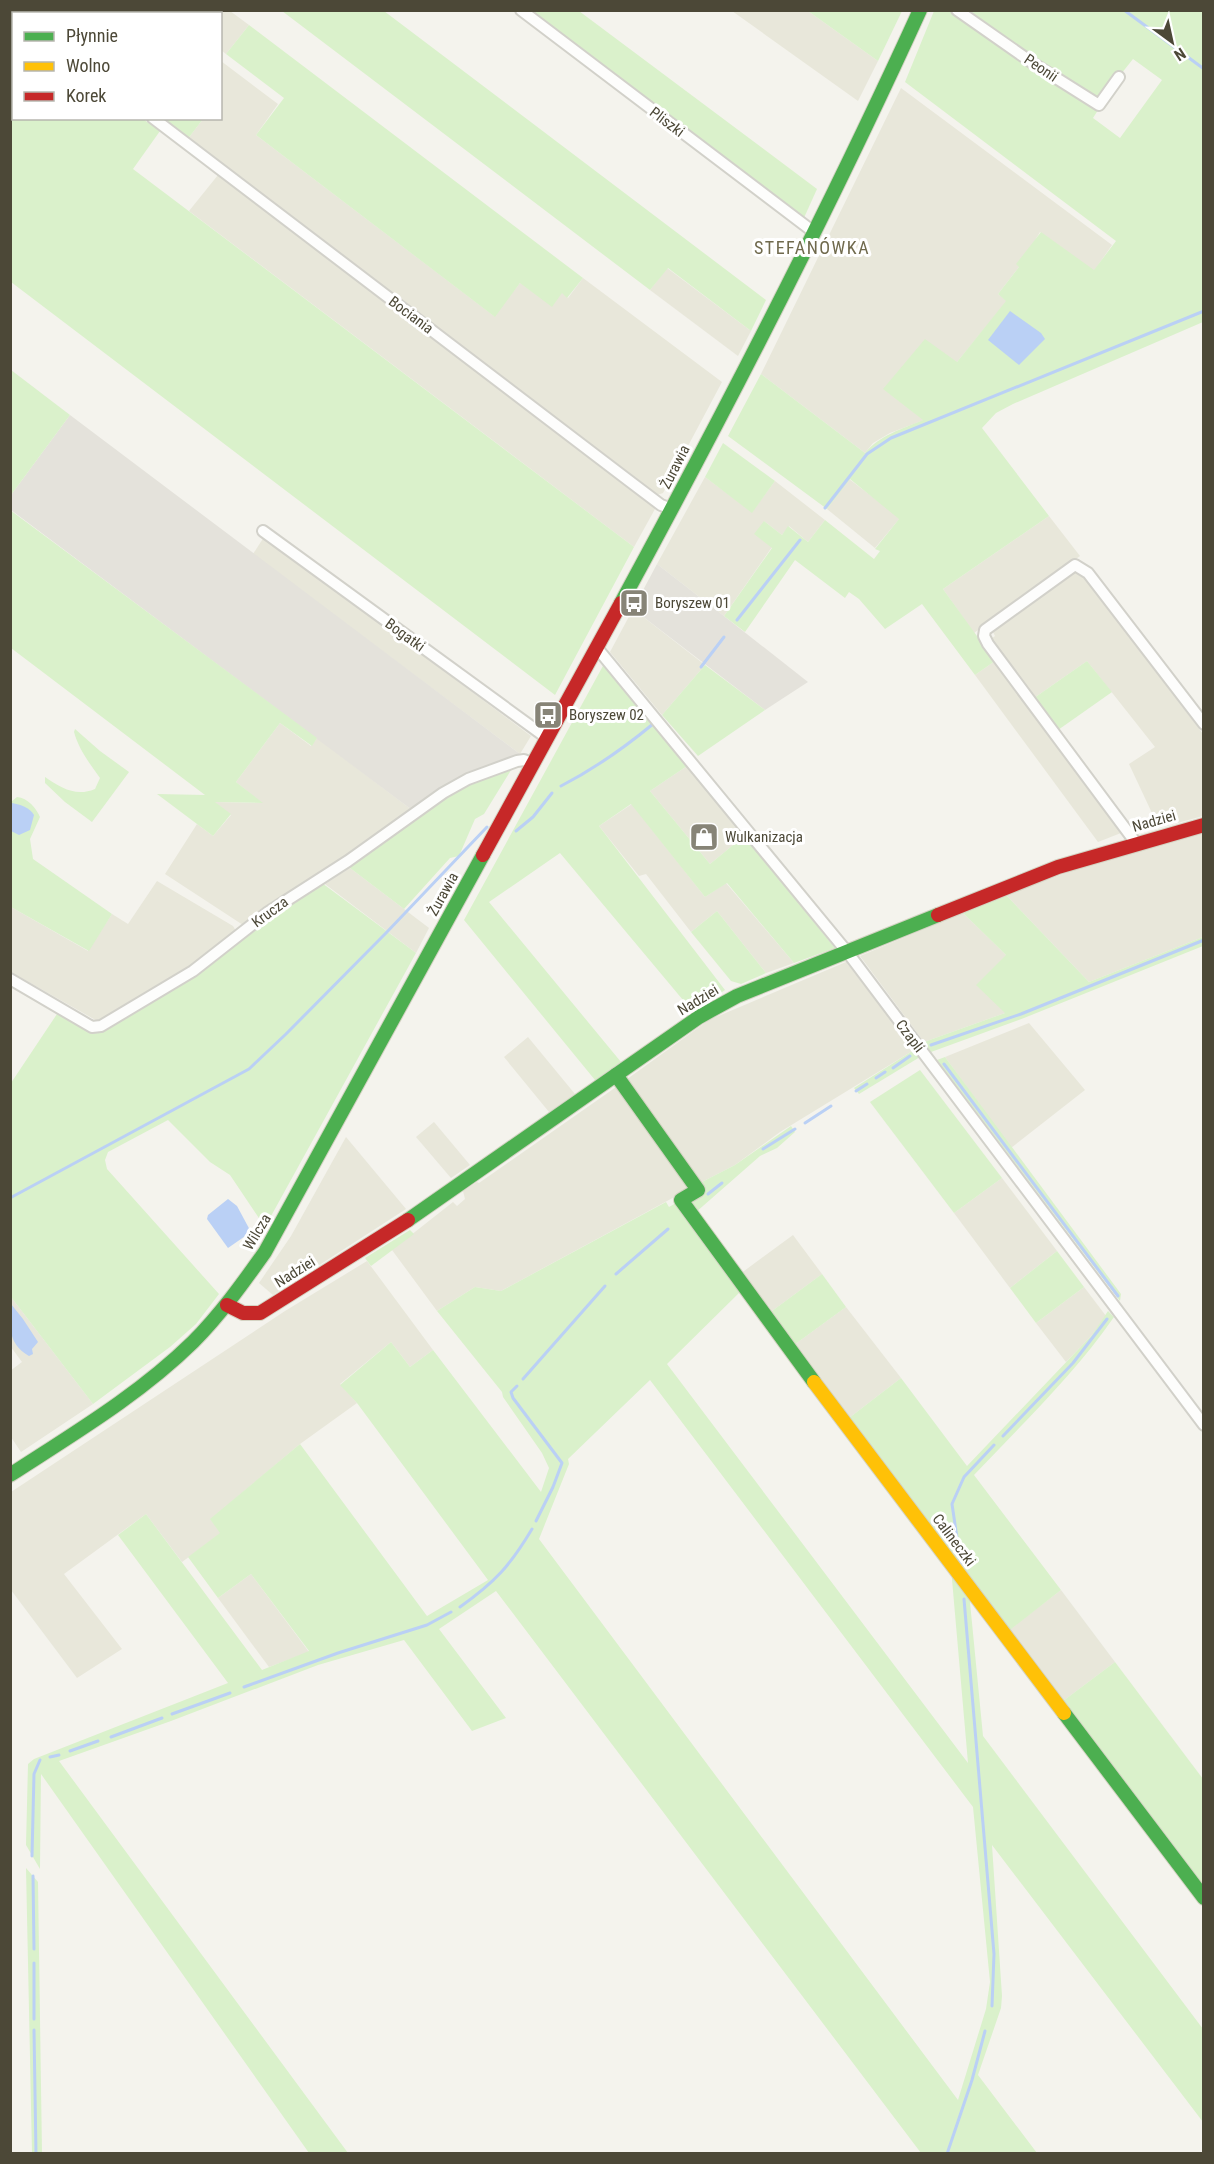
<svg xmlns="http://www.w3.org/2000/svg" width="1214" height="2164" viewBox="0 0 1214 2164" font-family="'Roboto Condensed',sans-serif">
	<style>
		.residential { fill: #e8e7da }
		.industrial { fill: #e4e2db }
		.green { fill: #daf1cb; fill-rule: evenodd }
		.water { fill: #bad0f5 }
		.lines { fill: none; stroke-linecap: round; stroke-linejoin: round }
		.stream { stroke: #bad0f5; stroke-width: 3 }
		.street-casing { stroke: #d2d1ca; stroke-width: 14 }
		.fast-casing { stroke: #d4d3c3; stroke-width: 16 }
		.slow-casing { stroke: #d4d3c3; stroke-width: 16 }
		.jam-casing { stroke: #d4d3c3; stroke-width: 16 }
		.street { stroke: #fdfdfc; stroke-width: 10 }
		.fast { stroke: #4caf50; stroke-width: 14 }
		.slow { stroke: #ffc107; stroke-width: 14 }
		.jam { stroke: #c62828; stroke-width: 14 }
		.labels { text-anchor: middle; stroke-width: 6; stroke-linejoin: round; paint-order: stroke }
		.street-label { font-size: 15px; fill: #4c4837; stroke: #fff }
		.poi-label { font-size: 15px; fill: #4c4837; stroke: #fff; text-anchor: start }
		.quarter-label { font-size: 18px; letter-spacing: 1.5px; fill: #706a4d; stroke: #fff }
	</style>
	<rect width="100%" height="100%" fill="#f4f3ed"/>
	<g class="residential">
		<polygon points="169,11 230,11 249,25 226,54 221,50 220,14 173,13"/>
		<polygon points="732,11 808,11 878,61 858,101"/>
		<polygon points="221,61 278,104 256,135 494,316 520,283 562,292 568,298 583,278 722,382 663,493 657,495 187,140 203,119 220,118"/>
		<polygon points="901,88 1112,245 1094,271 1040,232 1019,267 998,294 1007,301 957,362 884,389 924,420 890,433 873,443 865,453 761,374"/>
		<polygon points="218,175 653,506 655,509 634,547 189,211"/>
		<polygon points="667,268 751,331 738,356 650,290"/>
		<polygon points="705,477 752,512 775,481 825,520 808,542 789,526 782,535 764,521 772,547 724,616 657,564"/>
		<polygon points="849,479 900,518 875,548 827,509"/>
		<polygon points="1049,516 1080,556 974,633 943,589"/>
		<polygon points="264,537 527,733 531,736 520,754 253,554"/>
		<polygon points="1072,572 1081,573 1203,734 1203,816 1159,828 1129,764 1155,747 1087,661 1034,698 991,639 995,636 992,630"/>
		<polygon points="633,609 705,665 662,715 610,652"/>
		<polygon points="995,661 1098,801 1121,833 1098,842 975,675"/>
		<polygon points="280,723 311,746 317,738 412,810 369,841 364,842 357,847 356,852 286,893 243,925 165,874 197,824 213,836 231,815 214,802 262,803 236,782"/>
		<polygon points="687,766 744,836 710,864 650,791"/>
		<polygon points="632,804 705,897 726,883 794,963 766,973 717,911 691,932 646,874 639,876 599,826"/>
		<polygon points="1203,829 1203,937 1089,982 1006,895 1113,856"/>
		<polygon points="350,868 429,928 416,953 325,884"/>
		<polygon points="157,881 233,926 236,931 192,968 157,990 153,988 99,1022 11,972 11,907 88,951 112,914 128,924"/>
		<polygon points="963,913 1006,955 1005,1013 924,1042 860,956"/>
		<polygon points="846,962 914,1050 780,1132 735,1165 698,1184 623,1082 709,1020"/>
		<polygon points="1029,1023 1085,1090 1011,1148 945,1057"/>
		<polygon points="528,1037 575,1094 549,1112 504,1057"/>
		<polygon points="619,1085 691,1188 501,1291 475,1287 437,1311 392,1250 453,1202 457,1206 465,1199 463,1191 477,1182 479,1183"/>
		<polygon points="434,1122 470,1165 451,1178 416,1137"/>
		<polygon points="346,1137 406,1209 273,1295 259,1283 291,1236"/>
		<polygon points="1002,1178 1057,1251 1010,1288 954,1213"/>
		<polygon points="793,1235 822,1274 772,1311 768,1305 763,1304 740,1274"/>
		<polygon points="367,1261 433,1350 410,1367 391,1342 340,1384 357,1403 300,1444 211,1519 221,1533 182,1562 146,1514 64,1574 122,1649 77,1678 11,1590 11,1492 285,1311"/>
		<polygon points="1084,1287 1106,1316 1092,1335 1066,1362 1036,1323"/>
		<polygon points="11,1297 93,1404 21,1452 11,1437 10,1371 22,1362 11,1347"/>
		<polygon points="846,1307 901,1378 849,1418 794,1345"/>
		<polygon points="251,1574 309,1652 269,1667 218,1598"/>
		<polygon points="1061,1590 1115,1662 1063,1701 1009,1630"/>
	</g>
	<g class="industrial">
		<polygon points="70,415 520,754 458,779 412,810 11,510 11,495"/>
		<polygon points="657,564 724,616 808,682 765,710 633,609"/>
	</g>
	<g class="green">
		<polygon points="282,11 384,11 766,300 751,331 668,268 650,290"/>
		<polygon points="527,11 579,11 817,189 803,220"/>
		<polygon points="808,11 902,11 878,61"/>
		<path d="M 934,11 L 1203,11 L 1203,322 L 1013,404 L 996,413 L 982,428 L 1049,516 L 943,589 L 995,661 L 975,675 L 922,604 L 885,629 L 859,599 L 849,592 L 845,598 L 795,560 L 745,632 L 724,616 L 772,548 L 754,534 L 764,521 L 782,535 L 788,526 L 808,542 L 825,520 L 874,559 L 880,551 L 875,549 L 899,519 L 850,479 L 827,509 L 728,436 L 761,374 L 865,453 C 880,435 902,429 923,420 L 883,389 L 925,339 L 957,362 L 1006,301 L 998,294 L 1019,267 L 1016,264 L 1041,232 L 1094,270 L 1116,241 L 905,82 ZM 1133,59 L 1162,80 L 1120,138 L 1093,118 L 1121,74 Z"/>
		<polygon points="10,18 14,20 14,118 143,119 160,131 133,169 634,547 555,695 11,282"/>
		<polygon points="249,25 583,278 567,298 562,293 552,307 520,283 495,317 256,135 284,98 226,54"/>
		<polygon points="159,119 203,119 187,140"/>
		<polygon points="11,370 70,415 11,495"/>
		<polygon points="723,443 775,481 752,513 705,477"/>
		<polygon points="10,510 317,738 312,746 280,723 236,782 263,803 215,802 231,814 213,836 157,794 205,795 11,648"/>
		<polygon points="1087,661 1112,692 1058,730 1034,698"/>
		<polygon points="604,664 687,766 650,791 710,864 744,836 835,948 794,963 727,883 705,897 631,804 599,826 725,990 693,1012 560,853 489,902 621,1062 595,1080 464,920"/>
		<polygon points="705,665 765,710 698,756 662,715"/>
		<path d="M 75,729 L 100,751 L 129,772 L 92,822 L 65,802 L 45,783 L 45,777 C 61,788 76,797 95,789 L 100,778 C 90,764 79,750 74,732 Z"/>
		<polygon points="513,767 484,814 475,819 459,856 450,858 404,909 350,868 349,866 411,818 472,782"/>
		<path d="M 17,797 C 28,798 36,808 40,817 L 30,839 L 33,859 L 112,914 L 89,951 L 11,907 L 11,802 Z"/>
		<polygon points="322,883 416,953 265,1227 230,1175 210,1162 168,1120 108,1152 105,1160 107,1169 219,1294 196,1324 170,1347 93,1404 11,1297 11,1083 59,1011 97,1033 206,966"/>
		<polygon points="1006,895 1089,982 1203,937 1203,946 1024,1018 931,1052 924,1042 1005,1013 976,985 1006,955 963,913"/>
		<polygon points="717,911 766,973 741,984 731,981 691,932"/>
		<polygon points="914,1050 920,1057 859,1094 854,1088"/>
		<polygon points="945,1057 1121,1294 1120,1301 937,1060"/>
		<polygon points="920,1070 1002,1178 954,1213 870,1102"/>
		<polygon points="791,1126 795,1132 777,1148 760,1156 695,1213 690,1202 698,1184 735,1165"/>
		<path d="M 666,1202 L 669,1207 L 676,1203 L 741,1291 L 667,1364 L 968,1763 L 951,1568 L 969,1592 L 983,1736 L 1203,2029 L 1203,2122 L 992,1845 L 1002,1996 L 1001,2008 L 978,2075 L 1037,2153 L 921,2153 L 496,1591 L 439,1629 L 506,1718 L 472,1731 L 404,1640 L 318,1665 L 171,1721 L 59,1761 L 348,2153 L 309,2153 L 41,1774 L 40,1869 L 26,1845 L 28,1764 L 34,1759 L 228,1683 L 118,1535 L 146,1514 L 262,1670 L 309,1651 L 251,1574 L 218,1598 L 188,1557 L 220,1533 L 210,1519 L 300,1444 L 427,1616 L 483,1583 L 488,1580 L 357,1403 L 340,1385 L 391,1342 L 410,1367 L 433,1350 L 541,1492 L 549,1468 L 542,1453 L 503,1397 L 502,1392 L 437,1311 L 475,1287 L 501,1291 ZM 650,1380 L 973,1807 L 990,1982 L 986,2009 L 958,2100 L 539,1539 L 569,1464 L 568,1459 Z"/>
		<polygon points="410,1230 414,1234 371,1266 365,1258"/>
		<polygon points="1057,1251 1084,1287 1036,1323 1010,1288"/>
		<polygon points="822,1274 846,1307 794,1345 771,1315 772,1311"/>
		<path d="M 1108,1311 L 1114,1317 C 1074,1375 1022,1424 974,1475 L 1061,1590 L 1006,1633 L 849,1418 L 901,1378 L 967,1466 L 1092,1335 Z"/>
		<polygon points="1115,1662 1203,1779 1203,1892 1063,1701"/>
		<polygon points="26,1868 38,1882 42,2153 32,2153"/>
	</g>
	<g class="water">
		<polygon points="1010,311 1041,333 1045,339 1019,365 988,340"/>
		<path d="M 12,803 C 21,805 29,807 34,815 L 30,830 L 19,835 L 11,831 L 11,805 Z"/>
		<polygon points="228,1199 237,1206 251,1232 228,1248 207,1219 208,1215"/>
		<path d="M 11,1304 L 23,1319 L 38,1342 L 32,1349 L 33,1354 L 29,1356 C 7,1343 10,1326 11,1304 Z"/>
	</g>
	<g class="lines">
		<g class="stream">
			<polyline points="1124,10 1204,69"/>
			<polyline points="825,508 867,454 891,438 1204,311"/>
			<polyline points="737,620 800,540"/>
			<polyline points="701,667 724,637"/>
			<path d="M 561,786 C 594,769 624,748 653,724"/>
			<polyline points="516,831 533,817 552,793"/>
			<polyline points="931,1045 1021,1014 1204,940"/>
			<polyline points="944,1064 1118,1296"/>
			<polyline points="893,1068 910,1056"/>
			<polyline points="876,1078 885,1072"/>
			<polyline points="856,1091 867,1084"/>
			<polyline points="805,1123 831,1106"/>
			<polyline points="763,1149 795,1129"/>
			<polyline points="708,1194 722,1183"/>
			<polyline points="10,1198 249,1069 286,1034 386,933 487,827"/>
			<polyline points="616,1274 668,1229"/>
			<polyline points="523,1379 605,1286"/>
			<polyline points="517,1386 511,1392 513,1398 562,1463 553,1487 536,1521"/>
			<polyline points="1003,1436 1073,1363 1107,1319"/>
			<polyline points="961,1565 952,1504 964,1477 994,1445"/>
			<polyline points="964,1599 994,1954 992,2006"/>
			<path d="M 460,1607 C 495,1582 510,1566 532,1529"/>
			<polyline points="244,1687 338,1653 427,1625 451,1612"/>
			<polyline points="172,1714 230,1693"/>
			<polyline points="111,1737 162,1718"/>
			<polyline points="70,1751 98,1741"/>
			<polyline points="50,1757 59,1755"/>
			<polyline points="32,1856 34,1774 40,1760"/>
			<polyline points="33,1876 34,1949"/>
			<polyline points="34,1963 34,2019"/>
			<polyline points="34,2030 36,2154"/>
			<polyline points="947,2154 972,2080 985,2031"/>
		</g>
		<g class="street-casing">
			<g id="street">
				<polyline points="12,10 16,14"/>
				<polyline points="521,10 815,233"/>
				<polyline points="957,10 1037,66 1099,105 1119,77"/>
				<polyline points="153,118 628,480 661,505 672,509"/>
				<polyline points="263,531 547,738"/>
				<polyline points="597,648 848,953 1204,1425"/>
				<polyline points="1136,843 988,644 984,636 985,630 1075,565 1088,573 1204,724"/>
				<polyline points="10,979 92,1027 101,1026 193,971 267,913 348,861 443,793 468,779 517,761 524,760 533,764"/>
			</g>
		</g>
		<g class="fast-casing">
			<g id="fast">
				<path d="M 621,603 C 727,408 828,212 920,10"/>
				<polyline points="616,1075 698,1190 681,1200 814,1382"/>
				<polyline points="408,1220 699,1017 737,996 938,915"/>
				<path d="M 10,1475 C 73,1434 139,1395 193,1342 C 220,1315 243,1283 265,1252 L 483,855"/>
				<polyline points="1064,1713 1204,1898"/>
			</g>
		</g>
		<g class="slow-casing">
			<polyline id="slow" points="814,1382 1064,1713"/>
		</g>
		<g class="jam-casing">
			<g id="jam">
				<polyline points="483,855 621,603"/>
				<polyline points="938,915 1058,867 1204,825"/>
				<polyline points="227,1305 243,1313 260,1313 408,1220"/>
			</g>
		</g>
		<use href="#street" class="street"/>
		<use href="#fast" class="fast"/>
		<use href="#slow" class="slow"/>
		<use href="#jam" class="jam"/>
	</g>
	<defs>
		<g id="bus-square" transform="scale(1.5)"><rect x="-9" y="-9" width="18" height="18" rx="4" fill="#878477" stroke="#fff"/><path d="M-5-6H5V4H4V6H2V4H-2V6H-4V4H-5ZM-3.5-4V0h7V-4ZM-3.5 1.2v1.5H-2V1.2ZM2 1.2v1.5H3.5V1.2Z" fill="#fff"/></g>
		<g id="shop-square" transform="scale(1.5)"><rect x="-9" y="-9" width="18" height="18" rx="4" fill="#878477" stroke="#fff"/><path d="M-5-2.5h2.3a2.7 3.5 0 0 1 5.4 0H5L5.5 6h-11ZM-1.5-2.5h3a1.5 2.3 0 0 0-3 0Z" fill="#fff"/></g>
	</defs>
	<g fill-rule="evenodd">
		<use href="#bus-square" x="634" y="603"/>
		<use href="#bus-square" x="548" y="715"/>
		<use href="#shop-square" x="704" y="837"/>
	</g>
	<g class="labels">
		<g class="street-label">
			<text transform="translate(1041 68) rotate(34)" y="5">Peonii</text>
			<text transform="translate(667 122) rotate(37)" y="5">Pliszki</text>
			<text transform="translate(411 315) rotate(37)" y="5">Bociania</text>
			<text transform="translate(675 467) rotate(-63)" y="5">Żurawia</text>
			<text transform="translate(405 635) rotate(36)" y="5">Bogatki</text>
			<text transform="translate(1154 821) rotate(-16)" y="5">Nadziei</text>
			<text transform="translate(443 894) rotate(-61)" y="5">Żurawia</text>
			<text transform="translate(270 912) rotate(-36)" y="5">Krucza</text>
			<text transform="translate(698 1000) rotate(-31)" y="5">Nadziei</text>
			<text transform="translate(910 1036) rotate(53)" y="5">Czapli</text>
			<text transform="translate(257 1232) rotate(-59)" y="5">Wilcza</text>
			<text transform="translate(295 1272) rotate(-32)" y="5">Nadziei</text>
			<text transform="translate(954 1540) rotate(53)" y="5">Calineczki</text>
		</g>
		<g class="poi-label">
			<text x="655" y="608">Boryszew 01</text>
			<text x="569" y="720">Boryszew 02</text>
			<text x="725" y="842">Wulkanizacja</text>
		</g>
		<g class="quarter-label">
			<text x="812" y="254">STEFANÓWKA</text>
		</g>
	</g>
	<rect width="1214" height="2164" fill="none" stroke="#4c4837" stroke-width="24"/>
	<rect x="12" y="12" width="210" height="108" fill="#ffffff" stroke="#b7b6af" stroke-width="1.5"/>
	<rect x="24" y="32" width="30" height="9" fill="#4caf50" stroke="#b7b6af" stroke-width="1.5"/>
	<text x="66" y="42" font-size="18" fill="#4c4837">Płynnie</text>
	<rect x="24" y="62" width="30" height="9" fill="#ffc107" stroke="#b7b6af" stroke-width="1.5"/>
	<text x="66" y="72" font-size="18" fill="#4c4837">Wolno</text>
	<rect x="24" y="92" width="30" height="9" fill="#c62828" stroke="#b7b6af" stroke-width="1.5"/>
	<text x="66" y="102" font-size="18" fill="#4c4837">Korek</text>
	<g transform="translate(1172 42) rotate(147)" stroke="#ffffff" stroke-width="4.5" paint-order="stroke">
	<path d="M0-4.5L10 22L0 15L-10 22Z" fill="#4c4837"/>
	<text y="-9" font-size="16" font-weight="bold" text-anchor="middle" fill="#4c4837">N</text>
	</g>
</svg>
